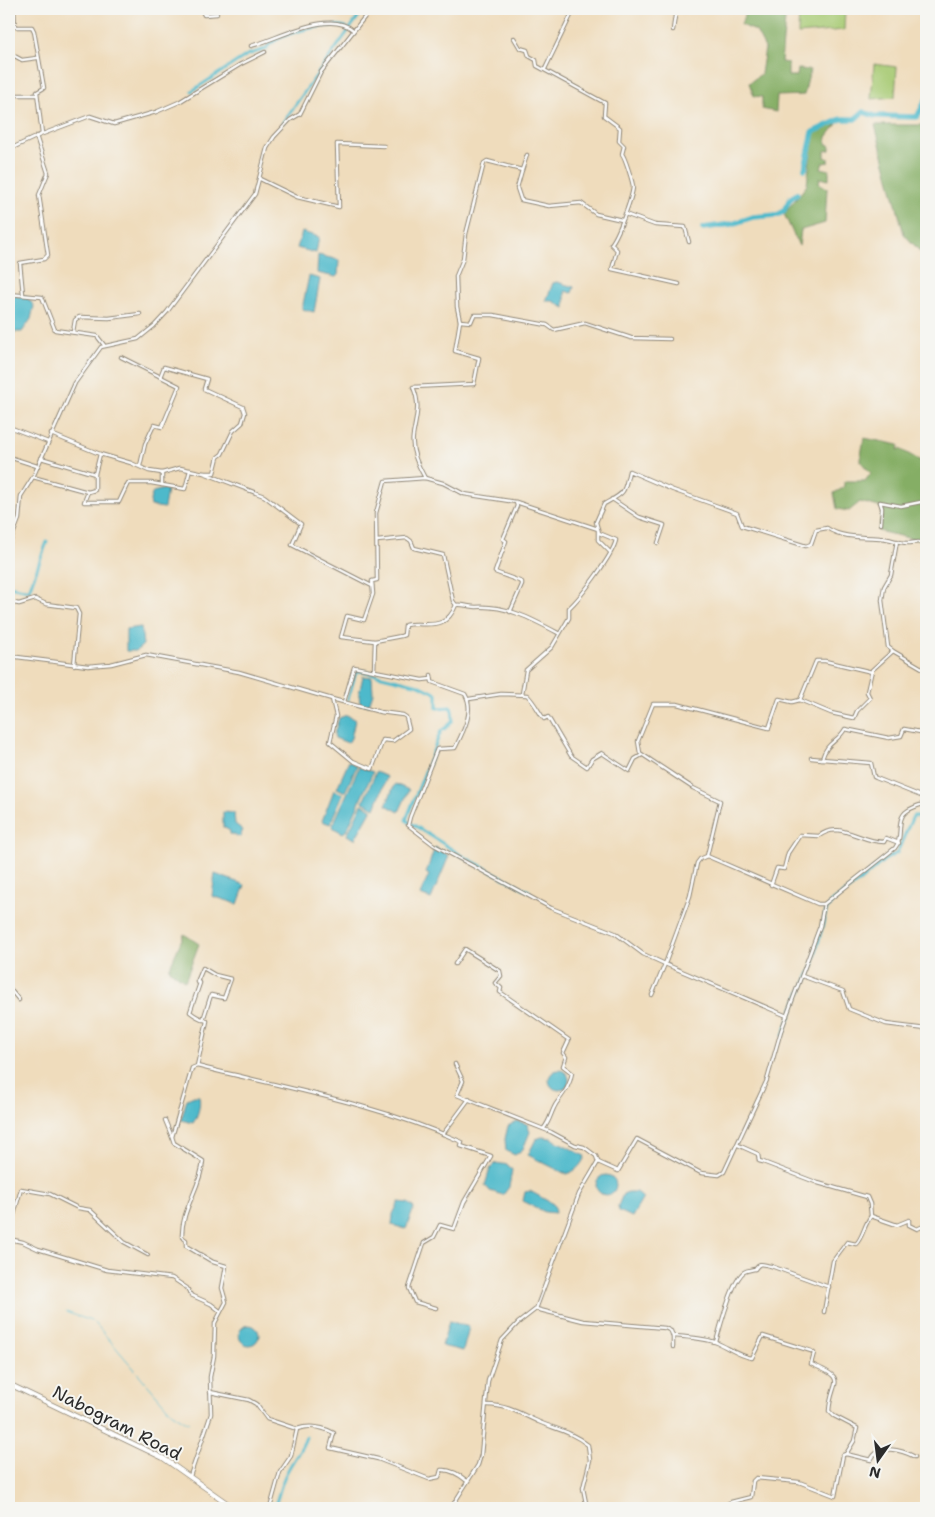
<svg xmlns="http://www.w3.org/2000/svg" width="935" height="1517" viewBox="0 0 935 1517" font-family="'Shantell Sans',sans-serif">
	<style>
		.green { fill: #a7ca73; stroke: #697a4f }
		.forest { fill: #85ae65; stroke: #586c48 }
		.water { fill: #4eb9cb; stroke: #3c727b }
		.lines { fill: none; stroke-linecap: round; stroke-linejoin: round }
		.stream { stroke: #4eb9cb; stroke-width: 1 }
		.canal { stroke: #4eb9cb; stroke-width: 3 }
		.river { stroke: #4eb9cb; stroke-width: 5.5 }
		.minor-casing { stroke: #8d8474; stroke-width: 4.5 }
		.secondary-casing { stroke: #8d8474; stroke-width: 5.5 }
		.minor { stroke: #fff; stroke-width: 2.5 }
		.secondary { stroke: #fff; stroke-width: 4 }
		.labels { text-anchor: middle; stroke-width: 4; stroke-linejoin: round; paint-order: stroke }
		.street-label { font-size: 18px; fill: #2b2b2b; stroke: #f6f6f2 }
	</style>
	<rect width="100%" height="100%" fill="#f6f6f2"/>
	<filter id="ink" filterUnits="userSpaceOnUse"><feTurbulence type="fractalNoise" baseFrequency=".02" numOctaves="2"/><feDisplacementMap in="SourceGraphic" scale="10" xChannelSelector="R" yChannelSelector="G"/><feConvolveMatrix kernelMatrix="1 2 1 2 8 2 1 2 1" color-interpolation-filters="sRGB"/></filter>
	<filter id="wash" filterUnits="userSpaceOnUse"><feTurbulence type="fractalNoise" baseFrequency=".0096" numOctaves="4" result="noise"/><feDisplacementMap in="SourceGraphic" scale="20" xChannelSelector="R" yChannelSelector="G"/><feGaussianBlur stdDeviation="1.12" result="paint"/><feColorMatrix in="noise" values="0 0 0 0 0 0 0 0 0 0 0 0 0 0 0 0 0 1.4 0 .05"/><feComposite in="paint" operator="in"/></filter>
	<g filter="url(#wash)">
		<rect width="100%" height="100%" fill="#efdcbc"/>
		<g class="green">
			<polygon points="799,9 845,9 844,30 798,34"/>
			<polygon points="874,64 897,67 895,97 871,99"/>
		</g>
		<g class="forest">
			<polygon points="746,9 786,9 781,62 788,63 788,76 797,76 798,69 810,70 804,95 777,96 776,112 762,109 762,97 754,96 749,83 761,74 765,48 756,31 741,25"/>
			<polygon points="840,120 827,137 826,144 830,145 830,150 825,151 825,157 829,159 829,162 823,163 821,168 829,170 829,180 820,178 819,183 827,188 825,223 801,230 799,246 784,214 807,185 813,133"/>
			<polygon points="875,125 922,125 926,127 926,258 904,234"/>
			<polygon points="864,438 899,445 898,450 900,449 926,464 926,542 878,531 883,508 860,502 849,511 837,509 834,493 843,488 845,481 865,481 871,473 860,461"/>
			<polygon points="184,934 199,944 185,981 169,969"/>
		</g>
		<g class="water">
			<polygon points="302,232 319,237 316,253 297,248"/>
			<polygon points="318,255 339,260 338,275 336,277 317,273"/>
			<polygon points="309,276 320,279 314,312 302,309"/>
			<polygon points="557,282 574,287 572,293 565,291 565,308 553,301 546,301 553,283"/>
			<polygon points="13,296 27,297 34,306 31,319 22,332 15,332 9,328"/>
			<polygon points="164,489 167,490 164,508 151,506 150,500 153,492"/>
			<polygon points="141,627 143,645 136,651 126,651 126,629"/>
			<polygon points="363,676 372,677 373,693 369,705 360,704 359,694"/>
			<polygon points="347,715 355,720 351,738 348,743 335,738 334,734 339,718"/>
			<polygon points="349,761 357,766 345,792 337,788"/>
			<polygon points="359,767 373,772 347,830 343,833 332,827"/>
			<polygon points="376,772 387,777 375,808 363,802"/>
			<polygon points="395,784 409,790 399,812 386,805"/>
			<polygon points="334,790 343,794 330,824 322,821"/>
			<polygon points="362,804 372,809 355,839 347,835"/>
			<polygon points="223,812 234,813 235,824 243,830 240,837 230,834 230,831 223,827"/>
			<polygon points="435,847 449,856 431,899 420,895 429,875 426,873"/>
			<polygon points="215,874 245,885 238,904 212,896"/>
			<circle cx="559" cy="1080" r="10"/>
			<path d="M 194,1096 L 199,1096 C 201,1104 198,1116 193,1123 L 181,1120 L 187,1099 Z"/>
			<polygon points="517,1121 527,1124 530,1132 523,1149 515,1155 506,1151 505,1139 508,1126"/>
			<path d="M 542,1137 L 551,1138 L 585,1156 C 582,1165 575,1172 566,1174 L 528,1155 L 536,1139 Z"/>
			<polygon points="496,1163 508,1165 512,1170 509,1187 503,1195 490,1191 485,1185 490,1169"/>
			<circle cx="606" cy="1185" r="10"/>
			<polygon points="530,1191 553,1204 556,1210 555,1213 545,1212 523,1201 525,1192"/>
			<polygon points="628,1192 636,1192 643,1198 632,1217 619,1211 618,1206 623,1194"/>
			<polygon points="399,1202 408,1203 414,1208 406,1229 392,1225 393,1214"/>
			<polygon points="449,1321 469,1327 463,1351 442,1346"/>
			<circle cx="249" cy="1335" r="10"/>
		</g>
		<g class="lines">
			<polyline class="stream" points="66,1312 94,1322 171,1412 185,1421 189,1422"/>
			<g class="canal">
				<path d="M 192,91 L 247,55 L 266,49 C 273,34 331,21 346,27"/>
				<polyline points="283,122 364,9"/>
				<polyline points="9,586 29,590 47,542"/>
				<path d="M 348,699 L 356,672 L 361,671 L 419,685 L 437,694 L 437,708 L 451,707 C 455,721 453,723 441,731 L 406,820 L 461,855 L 529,891"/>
				<polyline points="783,1036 794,1006 812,969 826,911 832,902 859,882 883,861 897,853 913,816 917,816 926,824"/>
				<path d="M 274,1508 C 278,1498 280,1488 284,1478 C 290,1463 301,1452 306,1437"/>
			</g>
			<g class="river">
				<polyline points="805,169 813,132 841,119 855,119 863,112 875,116 917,117 926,100"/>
				<polyline points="703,228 732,224 753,217 777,215 783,212 790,199 797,194"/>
			</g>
		</g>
	</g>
	<g filter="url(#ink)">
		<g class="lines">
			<g class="minor-casing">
				<g id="minor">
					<polyline points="14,9 15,27 32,27 34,31 44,88 37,92 42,134"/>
					<polyline points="201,9 204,15 217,14"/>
					<polyline points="673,30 676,9"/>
					<path d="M 514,38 L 520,48 L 527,50 L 529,56 L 536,60 L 537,66 L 605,103 L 604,116 L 620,128 L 619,141 L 624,146 L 622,154 C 625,157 633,183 633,187 C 632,198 618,236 611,244 L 617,250 L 612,269 L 679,284"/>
					<path d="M 251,46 C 278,39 329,9 353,30"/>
					<polyline points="9,53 22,60 37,58"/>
					<polyline points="545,69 574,9"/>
					<polyline points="9,92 15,95 37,95"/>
					<polyline points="9,160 12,148 40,135 90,116 114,124 156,112 179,102 241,64 265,52"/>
					<polyline points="522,170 527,155"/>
					<polyline points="260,179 297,197 339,207 337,144 384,146"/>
					<polyline points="625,214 655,225 685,227 689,242"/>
					<polyline points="9,294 42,297 55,330 97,336 104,345"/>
					<polyline points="23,294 20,263 44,259 48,255 39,195 48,173 36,136"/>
					<polyline points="460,321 471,322 474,315 493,315 547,325 554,330 585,323 631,338 670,339"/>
					<polyline points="73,332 75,320 79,317 109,318 140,314"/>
					<polyline points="121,357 179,386 162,427 154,425 145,444 140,466"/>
					<polyline points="160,377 164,367 207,379 204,389 243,407 245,413 242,423 233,431 222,454 218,457 214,473 204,473"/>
					<polyline points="9,427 48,442"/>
					<polyline points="51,434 100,454 131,463 149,471 162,473 180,468 204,473 264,496 301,524 292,545 372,586"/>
					<polyline points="9,457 37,466"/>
					<polyline points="41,458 95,474 100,454"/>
					<polyline points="33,477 88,492 95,490 95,474"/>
					<path d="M 425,478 C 418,465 411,452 413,436 C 416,417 421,405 413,387 L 474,384 L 479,358 L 455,351 L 460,321 L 457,307 L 456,276 L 463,259 L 466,234 L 484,163 L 487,161 L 522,170 L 517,188 L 521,200 L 549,206 L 581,203 L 596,214 L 622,220"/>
					<polyline points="162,485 162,473"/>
					<polyline points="88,492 84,502 119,502 128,483 151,483 185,489 190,470"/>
					<polyline points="612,499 639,517 664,525 658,543"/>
					<polyline points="881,524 882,508 880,502 901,506 926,501"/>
					<polyline points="377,541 407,538 411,541 414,548 443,555 453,601 456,605"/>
					<polyline points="9,545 19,519 21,496 33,477 75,383 101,347 138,339 154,326 167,312 255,194 267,148 274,137 290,120 300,114 321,72 371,9"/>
					<polyline points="9,602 19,604 35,599 46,604 76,608 79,614 74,665"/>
					<polyline points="510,612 522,585 522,582 495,572 506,541 503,539 517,506 516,502"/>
					<path d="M 558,633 C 532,619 506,605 476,607 C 469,607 463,604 456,605 C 445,633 425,621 405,625 L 404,635 L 401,636 L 375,641 L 341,637 L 347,616 L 364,620 L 373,594 L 372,581 L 377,580 L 376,513 L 385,481 L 425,478 L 443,483 L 464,494 L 516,502 L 598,529 L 598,540 L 610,552"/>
					<polyline points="893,651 888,647 882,600 884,587 891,575 897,541"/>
					<polyline points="9,656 88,666 111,664 146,655 239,672 332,699 380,712 403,715 406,717 409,729 393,741 383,740 372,769 353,761 330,742 336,716 332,699"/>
					<polyline points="374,671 375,641"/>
					<path d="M 431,675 L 432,682 L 465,694 C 475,711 463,732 455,748 L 437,749 L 410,817 L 408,825 L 434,845 L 551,908 L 615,933 L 643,954 L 665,964 L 690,896 L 697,863 L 700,859 L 707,856 L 818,904 L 824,904"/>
					<path d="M 522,694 L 526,670 L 552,647 L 569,618 L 569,608 C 581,597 613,555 616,540 L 599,533 L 596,522 L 604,504 C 624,493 624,495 629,471 L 673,490 L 737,513 L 742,526 L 806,546 L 811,544 L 816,530 L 827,528 C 841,538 864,537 880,538 C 890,538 898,543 907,543 C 915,543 920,540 926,544"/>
					<path d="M 469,699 L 501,694 L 527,695 C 535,703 538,711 544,719 L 548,717 L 571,756 L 587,767 L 592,759 L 602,753 L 629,771 L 635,759 L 642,755"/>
					<polyline points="800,700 816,661 825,661 872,672"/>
					<polyline points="344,702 354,667 422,680 431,679"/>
					<path d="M 811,758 L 822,759 C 827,741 837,743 845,729 L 889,738 L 901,736 L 904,729 L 926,733"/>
					<polyline points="822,759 871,763 874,777 876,778 926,798"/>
					<polyline points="707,856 720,801 693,788 640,753 638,741 653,704 677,704 769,728 779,699 792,702 800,700 831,713 854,718 857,711 870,698 867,692 872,670 893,651 922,668 926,669"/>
					<path d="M 771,885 L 777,868 L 784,869 L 788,853 L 800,835 L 819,836 C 840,820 859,842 884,842 L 886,838 L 899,843"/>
					<path d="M 455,964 L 465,949 L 500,971 L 501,976 L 495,983 L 501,988 L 500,992 L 569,1040 L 563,1053 L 566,1057 L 563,1066 L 572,1073 C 570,1086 564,1093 556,1104 C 551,1112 550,1121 544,1128"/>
					<polyline points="802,976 843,991 849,1009 886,1024 926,1029"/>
					<polyline points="9,988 19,1000"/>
					<polyline points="652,995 665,964 787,1016"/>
					<polyline points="455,1064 463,1081 457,1095 551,1132 575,1145 584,1147 596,1156 598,1162"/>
					<path d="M 197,1066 L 207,1021 C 201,1019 195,1016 190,1012 L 200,983 L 197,982 L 203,968 L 215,975 L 231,979 L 224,998 L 211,995 L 203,1020"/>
					<polyline points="165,1120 172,1137"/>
					<polyline points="443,1134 469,1099"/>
					<polyline points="738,1145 758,1154 759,1161 763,1162 818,1183 867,1197 870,1204 871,1216"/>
					<polyline points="9,1233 21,1189 50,1194 78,1208 90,1210 124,1242 148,1255"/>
					<polyline points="9,1239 23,1242 38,1249 107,1270 172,1278 187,1288 191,1295 211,1304 220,1311"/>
					<polyline points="536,1309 583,1321 665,1328 671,1331 673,1337"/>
					<path d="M 824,1312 L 833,1261 L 847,1242 L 856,1244 C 863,1237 864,1225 871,1216 L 897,1225 L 909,1220 L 909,1225 L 917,1229 L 926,1225"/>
					<path d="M 716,1342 C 720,1328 732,1280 744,1272 C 747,1270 751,1270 755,1269 C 760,1261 763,1265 771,1266 L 829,1287"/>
					<path d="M 673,1347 L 673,1337 L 675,1336 C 688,1337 703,1338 715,1342 C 728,1347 738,1356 752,1358 L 763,1336 L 811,1351 L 814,1353 L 811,1364 C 850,1380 831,1380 829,1411 L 834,1416 L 857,1428 L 854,1441 L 846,1454"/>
					<polyline points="210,1392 249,1400 256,1404 267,1419 297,1429"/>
					<path d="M 487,1405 C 507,1405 521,1414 539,1422 C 556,1429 572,1432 588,1445 L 590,1460 L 583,1488 L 587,1508"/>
					<path d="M 190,1476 L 211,1414 L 210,1377 L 214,1356 L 215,1323 L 226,1302 L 222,1288 L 226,1266 L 213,1262 L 186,1246 L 186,1240 L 182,1237 C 181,1209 201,1188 203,1161 L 174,1143 L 172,1137 L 192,1068 L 197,1066 C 286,1088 378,1104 462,1142 L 461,1146 L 491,1156 L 464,1202 L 454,1229 L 440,1225 L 434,1237 L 424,1243 L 409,1288 L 415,1302 L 436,1308"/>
					<path d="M 270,1508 L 280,1472 L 291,1456 L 297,1429 C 309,1425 322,1427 334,1433 L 330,1448 L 378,1459 L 429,1479 L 439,1477 L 441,1470 C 450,1469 460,1475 467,1481"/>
					<path d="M 451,1508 L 478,1465 L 481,1455 L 488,1381 L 502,1340 L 518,1323 L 536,1309 L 579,1194 L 598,1162 L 618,1171 L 637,1139 L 701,1173 L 719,1175 L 724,1172 L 767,1080 L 781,1031 L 820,926 L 824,904 L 895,848 C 904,838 895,819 907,811 C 912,807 920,805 926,803"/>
					<path d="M 720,1508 L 731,1502 L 751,1497 L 753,1481 L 756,1478 L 799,1482 L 835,1496 L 843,1455 L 846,1454 L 871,1460 C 878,1443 902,1450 915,1457"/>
				</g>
			</g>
			<g class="secondary-casing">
				<polyline id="secondary" points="9,1384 163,1458 234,1508"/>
			</g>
			<use href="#minor" class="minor"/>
			<use href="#secondary" class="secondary"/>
		</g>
	</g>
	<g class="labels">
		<g class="street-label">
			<text transform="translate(117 1423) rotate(27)" y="6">Nabogram Road</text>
		</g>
	</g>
	<rect width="935" height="1517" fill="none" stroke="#f6f6f2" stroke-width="30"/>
	<g transform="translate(878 1460) rotate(194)" stroke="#f6f6f2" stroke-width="4" paint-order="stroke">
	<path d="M0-4L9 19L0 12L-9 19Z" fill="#2b2b2b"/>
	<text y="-8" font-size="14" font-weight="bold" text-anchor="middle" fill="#2b2b2b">N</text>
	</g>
</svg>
